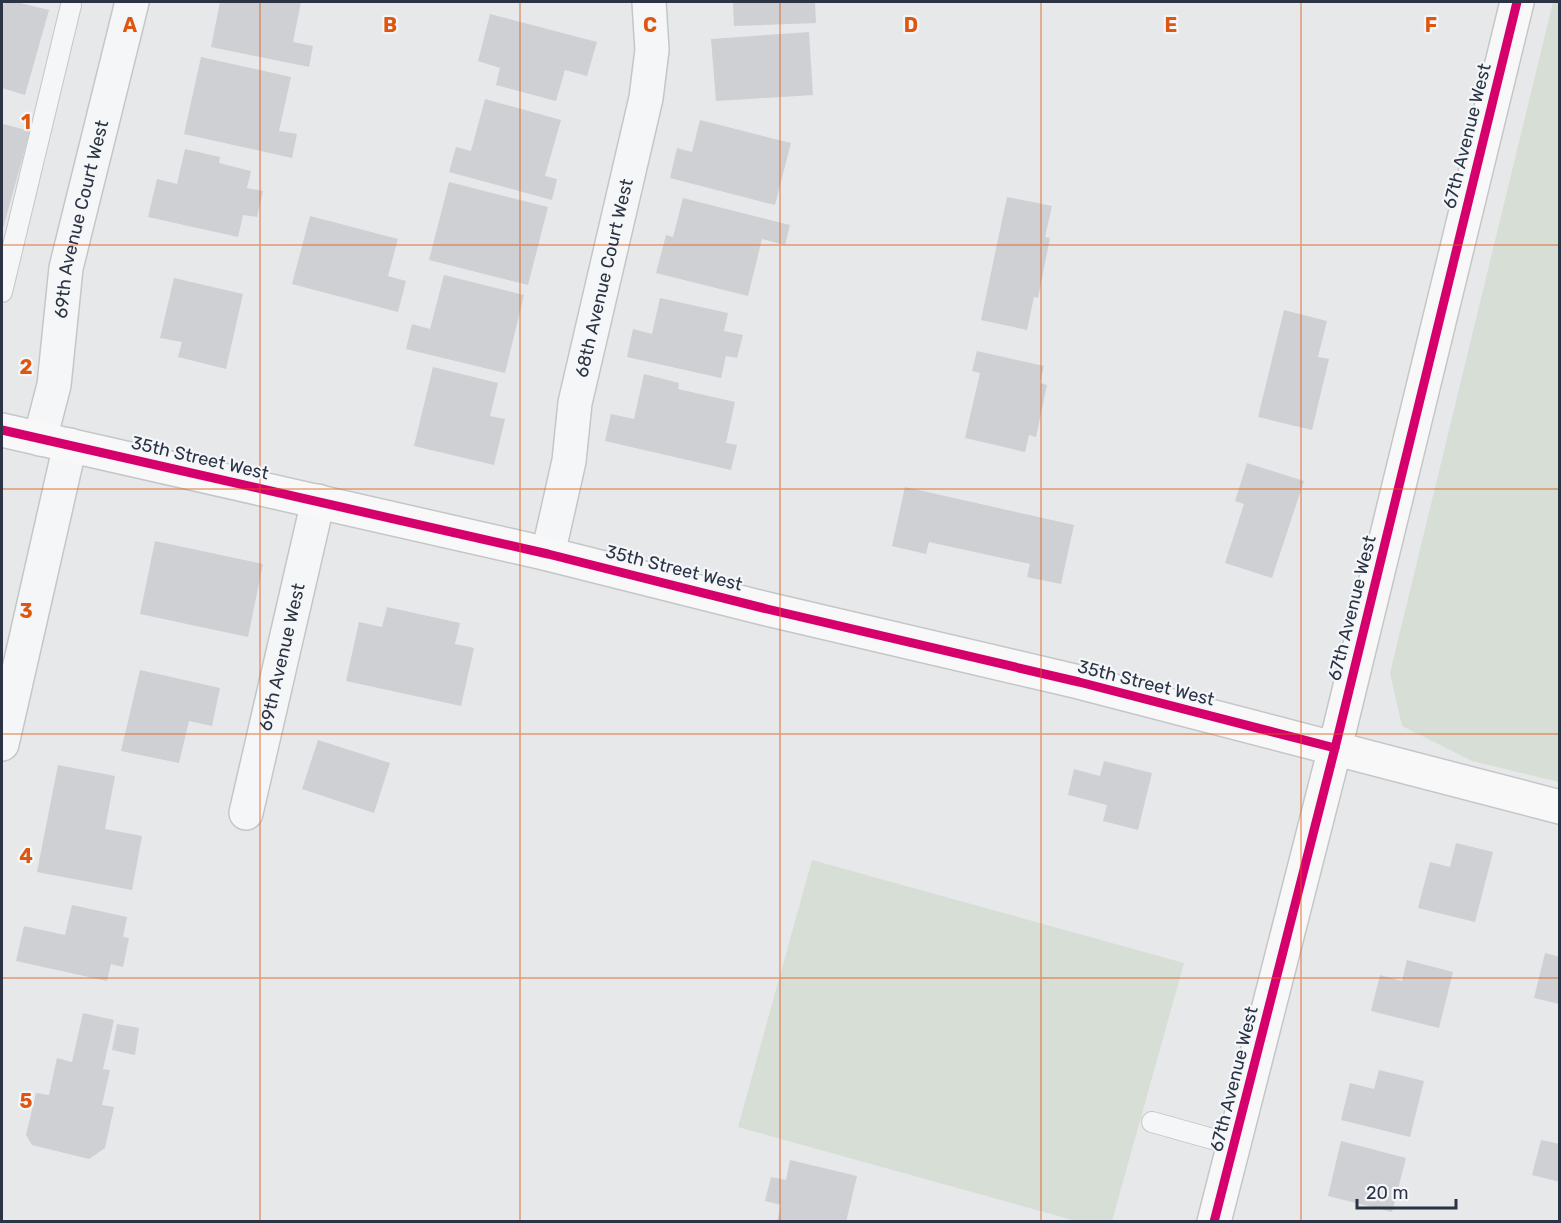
<svg xmlns="http://www.w3.org/2000/svg" width="1561" height="1223" viewBox="0 0 1561 1223" font-family="Rubik,sans-serif">
	<style>
		.green { fill: #d6ded6 }
		.building { fill: #ced0d3 }
		.lines { fill: none; stroke-linecap: round; stroke-linejoin: round }
		.lane-casing { stroke: #c4c6c8; stroke-width: 22 }
		.street-casing { stroke: #c4c6c8; stroke-width: 36 }
		.secondary-casing { stroke: #c4c6c8; stroke-width: 36 }
		.lane { stroke: #f5f6f7; stroke-width: 20 }
		.street { stroke: #f5f6f7; stroke-width: 33 }
		.secondary { stroke: #f8f8f8; stroke-width: 33 }
		.cycleway-casing { stroke: #f4f6f9; stroke-width: 13 }
		.cycleway { stroke: #d6006c; stroke-width: 9 }
		.grid { fill: none; stroke: #df570f; stroke-width: 1.5; stroke-opacity: 0.55 }
		.labels { text-anchor: middle; stroke-width: 4.5; stroke-linejoin: round; paint-order: stroke }
		.street-label { font-size: 18px; fill: #2b3445; stroke: #f4f6f9 }
		.grid-label { font-size: 20px; text-anchor: middle; font-weight: bold; fill: #df570f; stroke: #f4f6f9; stroke-width: 4.5; stroke-linejoin: round; paint-order: stroke }
	</style>
	<rect width="100%" height="100%" fill="#e6e8ea"/>
	<g class="green">
		<polygon points="1553,2 1560,2 1559,782 1472,761 1402,726 1390,673"/>
		<polygon points="812,860 1184,963 1112,1221 1076,1221 738,1127"/>
	</g>
	<g class="building">
		<polygon points="4,2 16,2 49,10 25,95 2,88 2,10"/>
		<polygon points="220,2 301,2 293,42 313,46 309,67 211,47"/>
		<polygon points="733,2 815,2 816,23 734,26"/>
		<polygon points="490,14 597,42 587,76 565,70 556,101 496,85 500,68 478,61"/>
		<polygon points="809,32 813,95 716,101 711,39"/>
		<polygon points="201,57 291,77 279,131 297,134 292,158 184,134"/>
		<polygon points="485,99 561,120 545,176 557,179 552,200 449,172 456,147 471,151"/>
		<polygon points="700,120 791,143 775,205 670,178 677,148 692,152"/>
		<polygon points="3,124 30,131 2,232 2,129"/>
		<polygon points="185,149 220,157 219,163 251,171 247,188 263,191 257,217 243,215 238,237 148,217 157,179 177,184"/>
		<polygon points="449,182 548,207 528,285 429,260"/>
		<polygon points="1007,197 1052,206 1045,237 1050,238 1038,298 1034,297 1027,330 981,320"/>
		<polygon points="683,198 790,225 785,245 762,239 748,296 656,273 666,235 673,237"/>
		<polygon points="310,216 398,239 388,276 406,281 398,312 292,284"/>
		<polygon points="444,275 524,295 505,373 406,349 412,324 430,329"/>
		<polygon points="174,278 243,294 226,369 178,357 182,342 160,338"/>
		<polygon points="660,298 728,313 724,331 743,335 737,358 726,356 721,378 627,357 633,329 652,334"/>
		<polygon points="1284,310 1327,321 1318,357 1329,359 1312,430 1258,417"/>
		<polygon points="977,351 1044,366 1040,383 1047,385 1036,437 1029,435 1025,452 965,438 980,373 972,371"/>
		<polygon points="433,367 498,383 490,416 505,419 494,465 414,446"/>
		<polygon points="644,374 679,383 678,389 735,402 726,443 737,445 731,470 605,441 611,414 634,419"/>
		<polygon points="1247,463 1304,481 1272,578 1225,563 1244,504 1235,501"/>
		<polygon points="905,487 1074,525 1061,584 1027,577 1030,564 929,542 926,554 892,546"/>
		<polygon points="155,541 263,564 248,637 140,614"/>
		<polygon points="387,607 460,623 455,644 474,648 461,706 346,681 359,622 382,627"/>
		<polygon points="140,670 220,688 212,726 189,721 179,763 121,751"/>
		<polygon points="318,740 390,763 374,813 302,789"/>
		<polygon points="1104,761 1152,773 1138,830 1103,821 1107,805 1068,795 1074,769 1100,776"/>
		<polygon points="58,765 115,776 105,829 142,836 132,890 37,872"/>
		<polygon points="1456,843 1493,852 1475,922 1418,908 1430,862 1450,867"/>
		<polygon points="72,905 127,917 123,937 129,938 123,967 111,964 107,981 16,961 24,926 65,935"/>
		<polygon points="1545,953 1560,957 1560,1004 1534,998"/>
		<polygon points="1407,960 1453,972 1439,1028 1371,1011 1380,975 1402,981"/>
		<polygon points="83,1013 114,1020 103,1069 110,1070 102,1105 114,1107 105,1148 89,1159 32,1145 26,1135 36,1093 49,1095 57,1058 72,1062"/>
		<polygon points="117,1024 139,1028 135,1055 112,1050"/>
		<polygon points="1379,1070 1424,1081 1410,1137 1341,1120 1350,1083 1374,1089"/>
		<polygon points="1541,1140 1560,1144 1560,1182 1532,1175"/>
		<polygon points="1341,1141 1406,1158 1392,1212 1328,1196"/>
		<polygon points="790,1160 857,1176 846,1222 777,1222 781,1205 765,1201 771,1177 786,1180"/>
	</g>
	<g class="lines">
		<g class="lane-casing">
			<g id="lane">
				<polyline points="2,292 71,5"/>
				<polyline points="1152,1122 1234,1145"/>
			</g>
		</g>
		<g class="street-casing">
			<g id="street">
				<path id="s1" d="M 40,439 L 54,385 L 66,268 L 132,2"/>
				<path id="s2" d="M 548,554 L 569,461 L 575,403 L 646,98 L 652,50 L 649,2"/>
				<polyline points="2,744 70,445"/>
				<path id="s3" d="M 246,813 L 318,501"/>
			</g>
		</g>
		<g class="secondary-casing">
			<g id="secondary">
				<polyline points="2,430 548,554 767,609 1079,682 1560,807"/>
				<polyline points="1214,1222 1335,748 1517,2"/>
			</g>
		</g>
		<use href="#lane" class="lane"/>
		<use href="#street" class="street"/>
		<use href="#secondary" class="secondary"/>
		<g class="cycleway-casing">
			<g id="cycleway">
				<polyline points="2,430 548,554 767,609 1079,682 1335,748"/>
				<polyline points="1214,1222 1335,748 1517,2"/>
			</g>
		</g>
		<use href="#cycleway" class="cycleway"/>
	</g>
	<path class="grid" d="M 260,2 L 260,1222M 520,2 L 520,1222M 780,2 L 780,1222M 1041,2 L 1041,1222M 1301,2 L 1301,1222M 2,245 L 1560,245M 2,489 L 1560,489M 2,734 L 1560,734M 2,978 L 1560,978"/>
	<g class="labels">
		<g class="street-label">
			<text transform="translate(1467 136) rotate(-76)" y="6">67th Avenue West</text>
			<text dy="6" stroke="none"><textPath href="#s1" startOffset="224">69th Avenue Court West</textPath></text>
			<text dy="6" stroke="none"><textPath href="#s2" startOffset="282">68th Avenue Court West</textPath></text>
			<text transform="translate(200 458) rotate(13)" y="6">35th Street West</text>
			<text transform="translate(674 568) rotate(14)" y="6">35th Street West</text>
			<text transform="translate(1352 608) rotate(-76)" y="6">67th Avenue West</text>
			<text dy="6" stroke="none"><textPath href="#s3" startOffset="160">69th Avenue West</textPath></text>
			<text transform="translate(1146 683) rotate(14)" y="6">35th Street West</text>
			<text transform="translate(1234 1079) rotate(-76)" y="6">67th Avenue West</text>
		</g>
	</g>
	<g class="grid-label">
		<text x="130" y="32">A</text>
		<text x="390" y="32">B</text>
		<text x="650" y="32">C</text>
		<text x="911" y="32">D</text>
		<text x="1171" y="32">E</text>
		<text x="1431" y="32">F</text>
		<text x="26" y="129">1</text>
		<text x="26" y="374">2</text>
		<text x="26" y="618">3</text>
		<text x="26" y="863">4</text>
		<text x="26" y="1108">5</text>
	</g>
	<rect width="1561" height="1223" fill="none" stroke="#2b3445" stroke-width="6"/>
	<path d="M1357 1199v9h99v-9" fill="none" stroke="#2b3445" stroke-width="3"/>
	<text x="1366" y="1199" font-size="18" fill="#2b3445" stroke="#f4f6f9" stroke-width="4.5" paint-order="stroke">20 m</text>
</svg>
